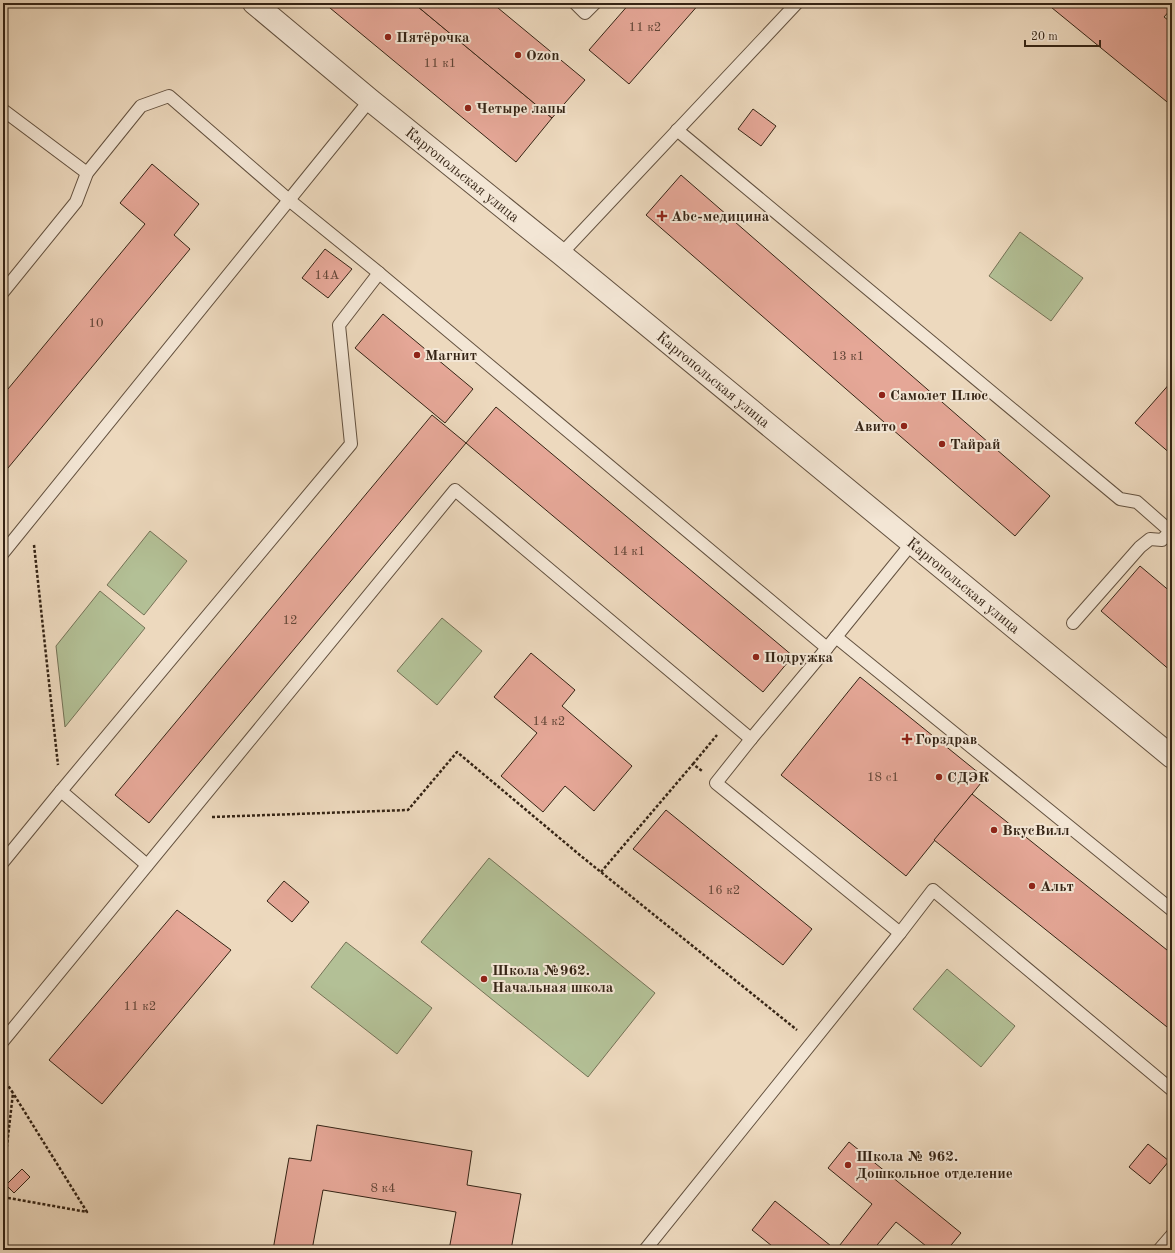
<svg xmlns="http://www.w3.org/2000/svg" width="1175" height="1253" viewBox="0 0 1175 1253" font-family="'Old Standard TT',serif">
	<style>
		.green { fill: #b3c096; stroke: #747256 }
		.building { fill: #e5a797; stroke: #352415 }
		.lines { fill: none; stroke-linecap: round; stroke-linejoin: round }
		.service-casing { stroke: #63513f; stroke-width: 14 }
		.minor-casing { stroke: #63513f; stroke-width: 24 }
		.path { stroke: #352415; stroke-width: 2.5; stroke-dasharray: 3 2; stroke-linecap: butt }
		.service { stroke: #f3e6d5; stroke-width: 12 }
		.minor { stroke: #f3e6d5; stroke-width: 22 }
		.poi-dot { fill: #8f2418; stroke: #f3e6d5; stroke-width: 1.5 }
		.labels { text-anchor: middle; stroke-width: 4; stroke-linejoin: round; paint-order: stroke }
		.number-label { font-size: 13px; fill: #614536 }
		.poi-label { font-size: 15px; font-weight: bold; fill: #352415; stroke: #f3e6d5; text-anchor: start }
		.street-label { font-size: 15px; fill: #352415; stroke: #f3e6d5 }
	</style>
	<rect width="100%" height="100%" fill="#edd9be"/>
	<filter id="stains"><feTurbulence type="fractalNoise" baseFrequency=".005" numOctaves="4"/><feColorMatrix values="0 0 0 0 .2 0 0 0 0 .09 0 0 0 0 .02 0 0 0 .5 -.17"/></filter>
	<radialGradient id="worn" r=".72"><stop offset=".6" stop-color="#630" stop-opacity="0"/><stop offset="1" stop-color="#630" stop-opacity=".3"/></radialGradient>
	<g class="green">
		<polygon points="1020,232 1083,278 1051,321 989,276"/>
		<polygon points="150,531 187,561 144,615 107,585"/>
		<polygon points="100,591 145,628 65,727 56,646"/>
		<polygon points="442,618 482,651 437,705 397,671"/>
		<polygon points="489,858 655,993 588,1077 421,942"/>
		<polygon points="346,942 432,1008 397,1054 311,987"/>
		<polygon points="947,969 1015,1026 981,1067 913,1009"/>
	</g>
	<g class="building">
		<polygon points="324,3 420,3 417,6 552,118 516,162"/>
		<polygon points="420,3 492,3 585,80 552,118 417,6"/>
		<polygon points="630,3 700,3 629,84 589,50"/>
		<polygon points="1046,3 1172,3 1172,8 1164,17 1172,23 1172,106"/>
		<polygon points="753,109 776,126 761,146 738,129"/>
		<polygon points="152,164 199,204 174,235 190,249 3,474 3,395 145,224 120,203"/>
		<polygon points="681,175 1050,496 1015,536 646,215"/>
		<polygon points="325,249 352,269 328,298 302,278"/>
		<polygon points="383,314 473,389 445,423 355,348"/>
		<polygon points="1172,381 1172,455 1135,423"/>
		<polygon points="496,407 793,656 763,692 466,443"/>
		<polygon points="432,415 466,443 149,823 115,795"/>
		<polygon points="1140,566 1172,593 1172,672 1101,611"/>
		<polygon points="531,653 575,690 562,706 632,766 594,811 565,786 543,812 501,776 537,733 494,697"/>
		<polygon points="860,677 985,778 906,876 781,775"/>
		<polygon points="972,794 1172,954 1172,1031 934,840"/>
		<polygon points="666,810 812,929 783,965 633,849"/>
		<polygon points="284,881 309,902 292,922 267,901"/>
		<polygon points="177,910 231,950 102,1104 49,1060"/>
		<polygon points="317,1125 472,1151 467,1185 521,1194 511,1250 449,1250 456,1212 323,1190 312,1250 273,1250 289,1158 311,1161"/>
		<polygon points="849,1142 961,1233 947,1250 931,1250 896,1222 873,1250 777,1250 752,1230 775,1201 836,1250 872,1204 828,1168"/>
		<polygon points="1148,1144 1169,1161 1150,1184 1129,1167"/>
		<polygon points="22,1169 30,1177 14,1193 6,1185"/>
	</g>
	<g class="lines">
		<g class="service-casing">
			<g id="service">
				<polyline points="575,3 585,13 595,3"/>
				<polyline points="3,110 87,173"/>
				<polyline points="677,130 1120,499 1137,502 1170,531"/>
				<polyline points="561,254 797,3"/>
				<polyline points="379,273 827,648"/>
				<polyline points="3,292 76,202 87,173 141,106 169,96 289,200 379,273 339,325 351,444 61,791 3,862"/>
				<polyline points="3,553 370,100"/>
				<polyline points="1073,623 1140,547 1150,539 1162,540 1172,529"/>
				<polyline points="836,637 1172,910"/>
				<polyline points="61,791 147,865"/>
				<polyline points="900,933 933,890 1172,1090"/>
				<polyline points="3,1041 455,490 751,739 827,648 912,543"/>
				<polyline points="645,1250 900,933 716,783 751,739"/>
				<polyline points="1159,1250 1172,1235"/>
			</g>
		</g>
		<g class="minor-casing">
			<g id="minor">
				<path id="s1" d="M 254,3 L 370,100 L 561,254 L 1172,757"/>
			</g>
		</g>
		<g class="path">
			<polyline points="34,545 58,765"/>
			<polyline points="693,764 717,735"/>
			<polyline points="212,817 408,810 457,752 581,856 797,1030"/>
			<polyline points="601,872 693,764 702,771"/>
			<polyline points="3,1078 13,1093 3,1180"/>
			<polyline points="3,1197 87,1212 13,1093"/>
		</g>
		<use href="#service" class="service"/>
		<use href="#minor" class="minor"/>
	</g>
	<g class="poi-dot">
		<circle cx="388" cy="37" r="4"/>
		<circle cx="518" cy="55" r="4"/>
		<circle cx="468" cy="108" r="4"/>
		<path d="M660 210h4v4h4v4h-4v4h-4v-4h-4v-4h4z"/>
		<circle cx="417" cy="355" r="4"/>
		<circle cx="882" cy="395" r="4"/>
		<circle cx="904" cy="426" r="4"/>
		<circle cx="942" cy="444" r="4"/>
		<circle cx="756" cy="657" r="4"/>
		<path d="M905 733h4v4h4v4h-4v4h-4v-4h-4v-4h4z"/>
		<circle cx="939" cy="777" r="4"/>
		<circle cx="994" cy="830" r="4"/>
		<circle cx="1032" cy="886" r="4"/>
		<circle cx="484" cy="979" r="4"/>
		<circle cx="848" cy="1165" r="4"/>
	</g>
	<g class="labels">
		<g class="number-label">
			<text x="645" y="31">11 к2</text>
			<text x="440" y="67">11 к1</text>
			<text x="327" y="279">14А</text>
			<text x="96" y="327">10</text>
			<text x="848" y="360">13 к1</text>
			<text x="629" y="555">14 к1</text>
			<text x="290" y="624">12</text>
			<text x="549" y="725">14 к2</text>
			<text x="883" y="781">18 с1</text>
			<text x="724" y="894">16 к2</text>
			<text x="140" y="1010">11 к2</text>
			<text x="383" y="1192">8 к4</text>
		</g>
		<g class="poi-label">
			<text x="396" y="42">Пятёрочка</text>
			<text x="526" y="60">Ozon</text>
			<text x="476" y="113">Четыре лапы</text>
			<text x="671" y="221">Abc-медицина</text>
			<text x="425" y="360">Магнит</text>
			<text x="890" y="400">Самолет Плюс</text>
			<text x="896" y="431" text-anchor="end">Авито</text>
			<text x="950" y="449">Тайрай</text>
			<text x="764" y="662">Подружка</text>
			<text x="915" y="744">Горздрав</text>
			<text x="947" y="782">СДЭК</text>
			<text x="1002" y="835">ВкусВилл</text>
			<text x="1040" y="891">Альт</text>
			<text x="492" y="975">Школа №962.<tspan x="492" dy="17">Начальная школа</tspan></text>
			<text x="856" y="1161">Школа № 962.<tspan x="856" dy="17">Дошкольное отделение</tspan></text>
		</g>
		<g class="street-label">
			<text dy="5" stroke="none"><textPath href="#s1" startOffset="270">Каргопольская улица</textPath></text>
			<text dy="5" stroke="none"><textPath href="#s1" startOffset="594">Каргопольская улица</textPath></text>
			<text dy="5" stroke="none"><textPath href="#s1" startOffset="918">Каргопольская улица</textPath></text>
		</g>
	</g>
	<rect width="1175" height="1253" fill="none" stroke="#edd9be" stroke-width="16"/>
	<rect x="4" y="4" width="1167" height="1245" fill="none" stroke="#352415" stroke-width="2"/>
	<rect x="8" y="8" width="1159" height="1237" fill="none" stroke="#352415"/>
	<path d="M1025 40v6h75v-6" fill="none" stroke="#352415" stroke-width="2"/>
	<text x="1031" y="40" font-size="12" fill="#352415" stroke="#f3e6d5" stroke-width="3" paint-order="stroke">20 m</text>
	<rect width="100%" height="100%" filter="url(#stains)"/>
	<rect width="100%" height="100%" fill="url(#worn)"/>
</svg>
